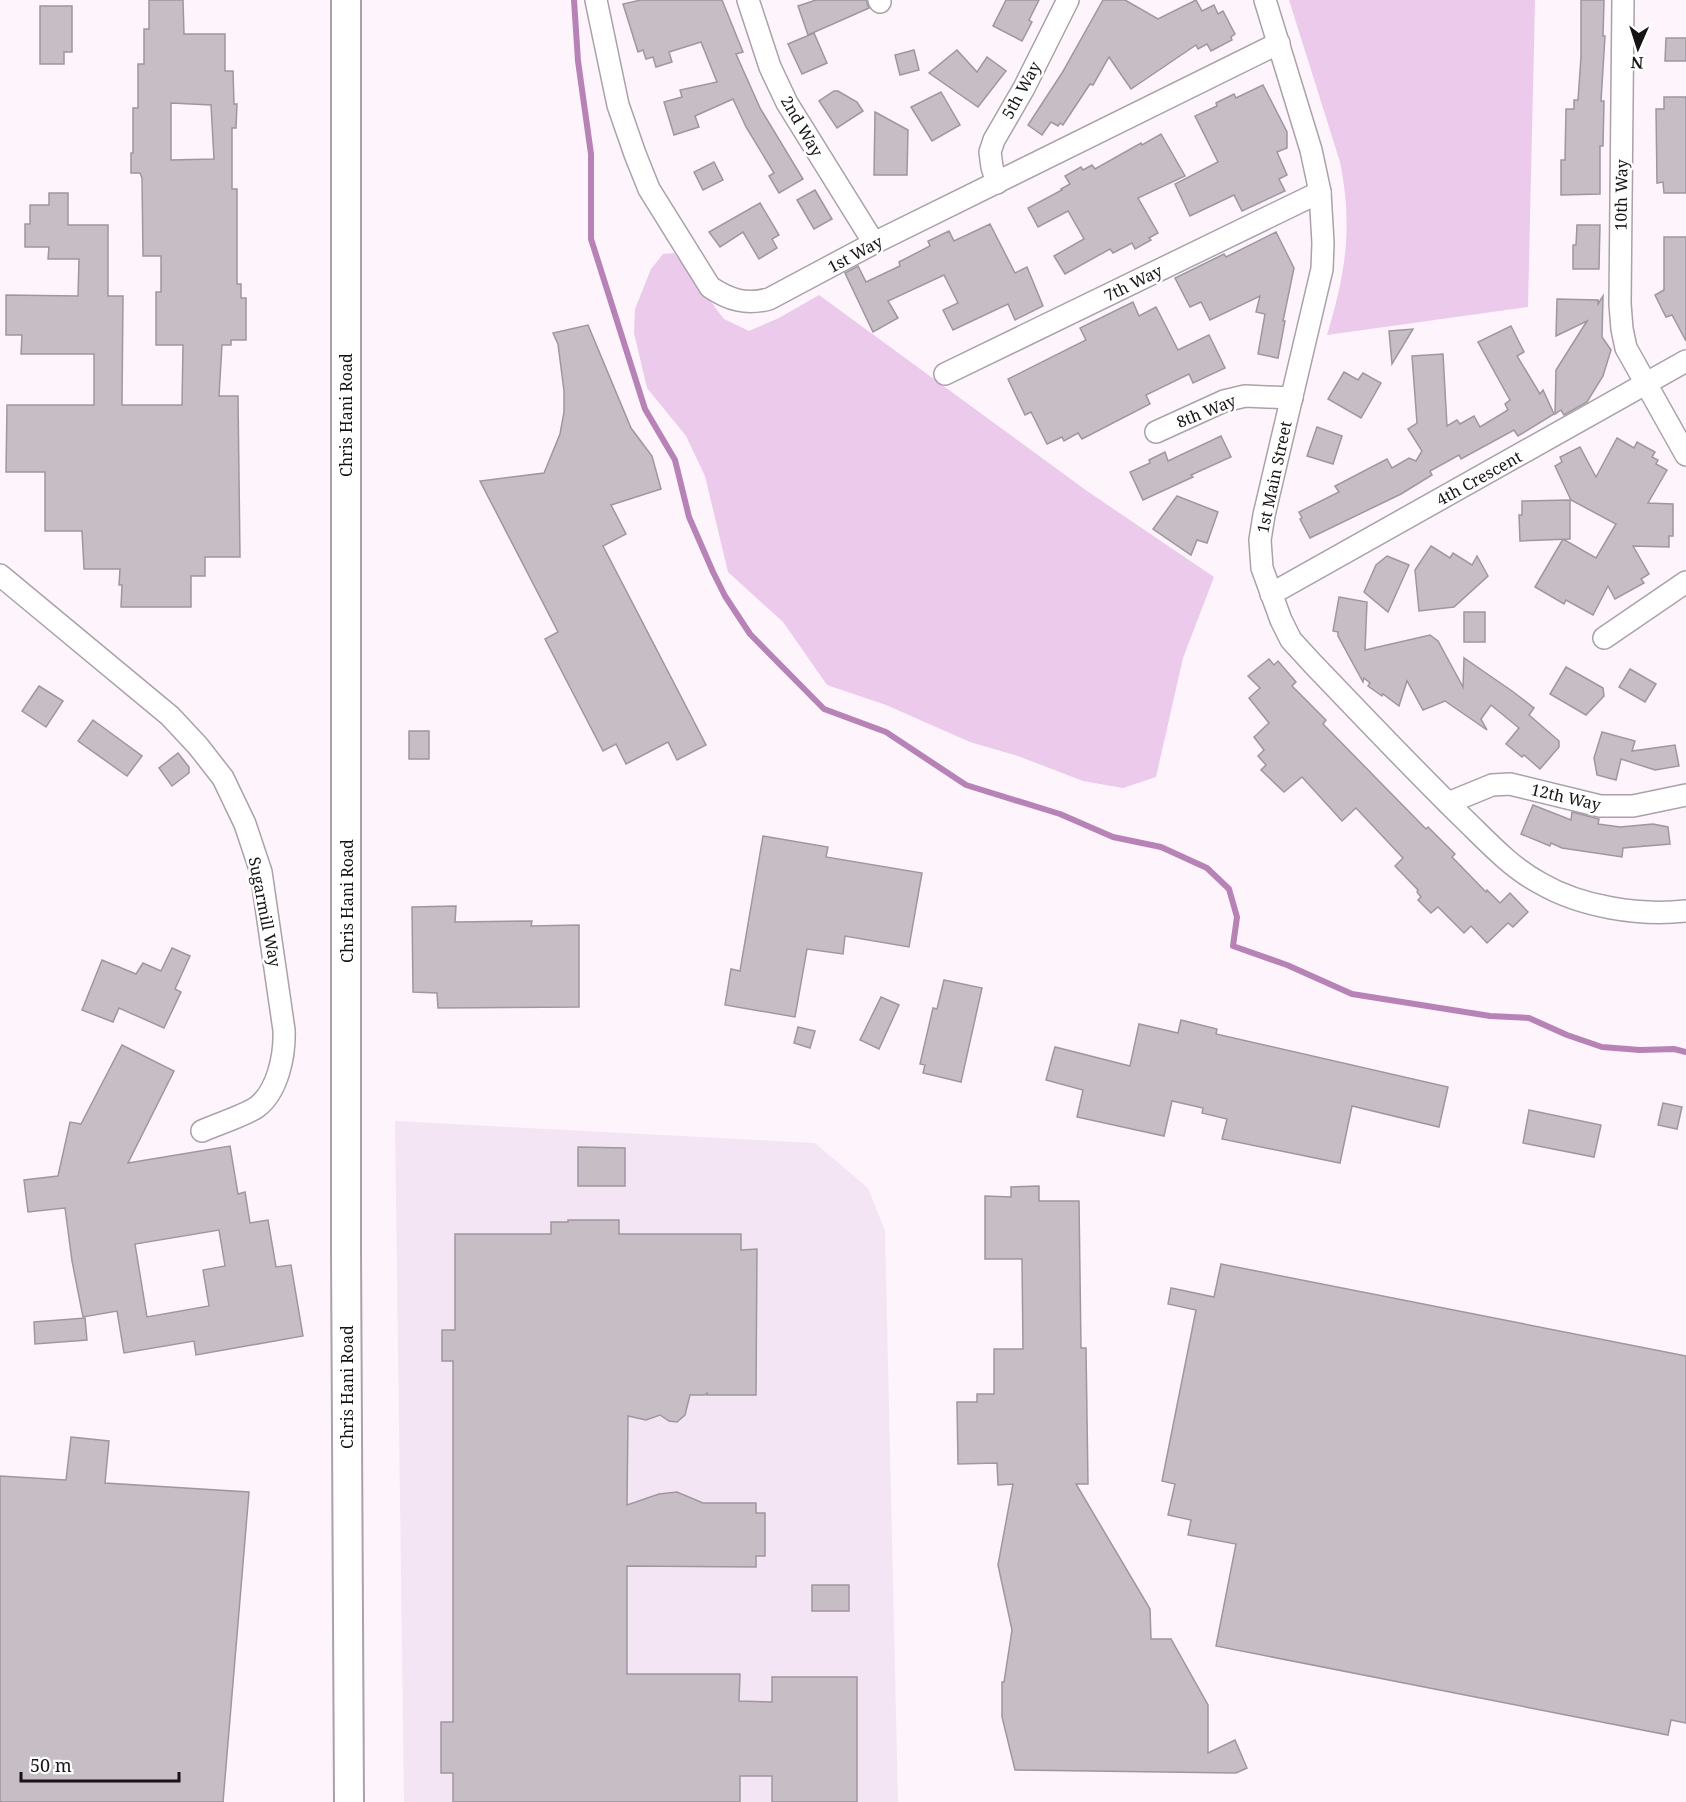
<svg xmlns="http://www.w3.org/2000/svg" width="1686" height="1802" viewBox="0 0 1686 1802" font-family="'Noto Serif',serif">
	<style>
		.built { fill: #f4e5f4 }
		.green { fill: #eccaeb }
		.lines { fill: none; stroke-linecap: round; stroke-linejoin: round }
		.stream { stroke: #b783b6; stroke-width: 6 }
		.building { fill: #c6bdc5; stroke: #9f979f; stroke-width: 1.5; fill-rule: evenodd }
		.minor-casing { stroke: #aaa1a9; stroke-width: 24 }
		.secondary-casing { stroke: #aaa1a9; stroke-width: 32 }
		.minor { stroke: #fff; stroke-width: 21 }
		.secondary { stroke: #fff; stroke-width: 28 }
		.labels { text-anchor: middle; stroke-width: 5; stroke-linejoin: round; paint-order: stroke }
		.street-label { font-size: 16px; fill: #171416; stroke: #fff }
	</style>
	<rect width="100%" height="100%" fill="#fdf4fc"/>
	<polygon class="built" points="395,1121 815,1143 868,1188 885,1231 898,1802 404,1802"/>
	<g class="green">
		<path d="M 1289,0 L 1535,0 L 1528,307 L 1327,335 C 1346,272 1353,227 1340,162 Z"/>
		<polygon points="674,253 724,319 749,331 779,318 819,295 1087,491 1214,577 1183,658 1156,777 1123,788 1083,781 1018,756 970,742 886,705 827,685 783,622 728,572 705,476 686,436 647,388 634,333 635,309 651,269 663,254"/>
	</g>
	<g class="lines">
		<polyline class="stream" points="574,0 578,61 591,154 591,239 645,409 675,460 689,517 713,572 725,596 750,634 824,709 886,732 966,785 1060,814 1113,837 1161,847 1207,868 1229,889 1237,917 1233,946 1287,965 1352,994 1490,1016 1529,1018 1567,1035 1602,1047 1640,1050 1674,1049 1686,1052"/>
	</g>
	<g class="building">
		<path d="M 149,0 L 183,0 L 184,34 L 225,34 L 225,71 L 233,71 L 234,104 L 237,104 L 236,128 L 232,128 L 232,189 L 237,189 L 237,284 L 241,284 L 241,298 L 246,298 L 246,340 L 231,340 L 231,345 L 222,345 L 219,396 L 238,396 L 240,557 L 205,557 L 205,576 L 191,576 L 191,607 L 121,607 L 122,585 L 119,585 L 120,569 L 84,569 L 82,531 L 45,531 L 45,472 L 6,472 L 7,405 L 94,405 L 94,354 L 21,354 L 22,335 L 6,335 L 6,295 L 78,296 L 79,259 L 48,259 L 49,247 L 25,247 L 25,224 L 30,224 L 30,205 L 49,205 L 49,193 L 68,193 L 68,225 L 108,225 L 108,296 L 123,296 L 122,405 L 182,405 L 183,345 L 156,345 L 156,292 L 161,292 L 161,256 L 143,256 L 142,178 L 140,173 L 131,173 L 131,153 L 133,153 L 133,108 L 138,108 L 138,64 L 144,64 L 144,29 L 149,29 ZM 171,103 L 211,105 L 214,159 L 171,160 Z"/>
		<polygon points="641,0 722,0 743,52 736,54 760,108 803,179 779,193 769,176 774,173 746,127 733,99 695,116 699,127 674,135 664,102 682,97 680,90 717,82 701,42 669,52 672,62 656,67 653,57 646,59 643,50 638,52 623,4"/>
		<polygon points="816,0 866,0 869,8 808,35 798,6"/>
		<polygon points="1006,0 1039,0 1029,20 1032,22 1022,41 993,26"/>
		<polygon points="1103,0 1125,0 1158,19 1196,0 1202,11 1214,5 1218,14 1223,11 1235,34 1231,37 1232,40 1211,51 1207,44 1198,49 1196,45 1131,89 1109,57 1093,85 1090,84 1063,125 1060,123 1058,126 1051,122 1042,135 1028,125 1062,73"/>
		<polygon points="1581,0 1604,0 1603,36 1605,36 1601,101 1604,101 1603,146 1600,146 1600,194 1561,195 1561,160 1565,160 1566,109 1574,109 1574,100 1578,100 1581,57"/>
		<polygon points="40,6 72,6 72,52 64,52 64,64 40,64"/>
		<polygon points="814,33 827,63 802,74 788,44"/>
		<polygon points="1666,38 1686,38 1686,61 1665,61"/>
		<polygon points="914,50 919,70 900,75 895,55"/>
		<polygon points="957,50 977,72 987,57 1006,71 978,107 929,73"/>
		<polygon points="1263,85 1287,132 1287,148 1277,152 1287,175 1279,179 1285,191 1242,211 1234,195 1190,216 1175,184 1218,162 1195,116 1217,106 1216,103 1234,94 1236,98"/>
		<polygon points="834,91 838,91 857,102 863,111 837,128 819,101"/>
		<polygon points="941,92 960,125 932,141 911,107"/>
		<polygon points="1664,97 1686,97 1686,193 1664,193 1663,182 1657,183 1656,109 1664,109"/>
		<polygon points="875,112 908,130 907,175 874,175"/>
		<polygon points="1161,134 1185,176 1138,198 1158,233 1149,238 1151,240 1135,249 1132,243 1113,253 1110,249 1065,274 1054,256 1084,239 1068,211 1038,227 1028,208 1062,190 1061,189 1070,184 1065,176 1081,167 1083,170 1092,165 1095,169 1141,143 1142,145"/>
		<polygon points="714,162 723,180 703,190 694,172"/>
		<polygon points="815,190 832,219 814,229 797,200"/>
		<polygon points="760,203 779,235 772,239 777,248 759,259 743,232 720,247 709,232"/>
		<polygon points="990,224 1015,273 1027,267 1043,306 1015,320 1008,304 953,330 943,310 958,303 944,275 888,301 898,318 873,332 845,273 858,266 866,282 900,266 899,262 930,246 928,241 949,231 954,241"/>
		<polygon points="1577,225 1600,225 1599,269 1573,269 1573,245 1576,245"/>
		<polygon points="1276,232 1294,268 1283,321 1285,321 1278,358 1258,354 1265,314 1256,312 1260,296 1210,320 1201,302 1190,307 1175,278 1224,254 1226,257"/>
		<polygon points="1664,237 1686,237 1686,341 1672,315 1666,317 1655,295 1664,290"/>
		<polygon points="1603,296 1602,337 1611,350 1603,376 1587,402 1564,415 1561,410 1555,414 1556,370 1587,321 1556,336 1557,299 1598,300 1598,304"/>
		<polygon points="1133,302 1139,316 1156,307 1178,350 1209,335 1225,368 1193,383 1189,374 1146,395 1150,404 1082,439 1078,433 1064,441 1062,437 1047,444 1031,412 1025,415 1008,379 1086,340 1080,328"/>
		<polygon points="588,325 631,428 652,456 661,489 611,505 626,534 603,546 706,745 677,760 668,742 626,764 616,744 603,751 545,639 558,632 480,481 544,473 560,434 564,412 564,391 558,344 553,333"/>
		<polygon points="1511,326 1524,352 1517,356 1540,394 1543,390 1554,414 1518,436 1514,430 1461,459 1459,455 1430,471 1432,475 1401,494 1310,538 1300,519 1302,518 1299,512 1339,492 1335,486 1387,459 1392,468 1409,458 1416,461 1422,451 1408,429 1417,423 1412,356 1443,354 1447,426 1457,420 1460,424 1474,416 1480,427 1508,410 1505,404 1510,400 1478,342"/>
		<polygon points="1413,329 1392,364 1389,331"/>
		<polygon points="1344,372 1358,380 1363,373 1381,383 1361,418 1328,399"/>
		<polygon points="1317,427 1342,436 1333,464 1307,456"/>
		<polygon points="1221,436 1231,457 1191,475 1193,477 1143,500 1130,472 1150,463 1149,460 1165,452 1168,461"/>
		<polygon points="1617,438 1634,448 1637,442 1655,452 1652,457 1658,460 1656,464 1667,470 1648,503 1673,504 1673,536 1669,536 1669,547 1633,546 1649,574 1641,579 1644,583 1615,599 1608,586 1593,615 1566,600 1564,604 1535,587 1563,539 1596,558 1616,524 1571,500 1555,466 1562,462 1560,457 1580,447 1596,477"/>
		<polygon points="1177,496 1218,512 1207,543 1197,540 1191,555 1153,529"/>
		<polygon points="1570,500 1570,539 1520,541 1519,515 1522,515 1522,501"/>
		<polygon points="1431,546 1450,558 1453,553 1472,565 1477,556 1488,576 1454,607 1419,611 1415,570"/>
		<polygon points="1387,556 1409,565 1388,612 1364,592 1376,565"/>
		<polygon points="1339,597 1367,602 1365,650 1430,635 1438,641 1463,687 1464,658 1512,691 1534,708 1529,715 1559,741 1559,747 1540,769 1524,755 1522,757 1506,744 1519,728 1491,705 1481,719 1487,730 1445,701 1423,710 1407,681 1399,706 1383,694 1382,696 1368,686 1370,683 1364,678 1363,682 1338,636 1338,632 1333,631"/>
		<rect x="1464" y="612" width="21" height="30"/>
		<polygon points="1269,659 1274,665 1278,661 1296,682 1292,686 1326,720 1323,724 1426,829 1428,827 1455,854 1452,857 1486,892 1487,890 1500,903 1510,893 1528,912 1513,927 1508,923 1487,943 1471,926 1464,933 1438,907 1431,913 1418,900 1421,897 1417,892 1418,890 1395,866 1403,858 1356,808 1342,821 1302,777 1284,792 1261,770 1266,765 1258,756 1264,750 1254,737 1269,723 1249,698 1260,688 1248,676"/>
		<polygon points="1566,667 1603,688 1604,696 1586,715 1550,694"/>
		<polygon points="1630,669 1656,684 1645,702 1619,687"/>
		<polygon points="39,686 63,701 46,727 22,711"/>
		<polygon points="93,720 142,756 127,776 78,741"/>
		<rect x="409" y="731" width="20" height="28"/>
		<polygon points="1602,732 1635,741 1632,751 1675,745 1679,766 1655,770 1621,759 1616,780 1597,775 1594,758"/>
		<polygon points="178,753 189,767 189,773 172,786 159,768"/>
		<polygon points="1533,805 1571,820 1572,812 1599,819 1598,824 1620,827 1653,824 1668,827 1670,844 1623,848 1622,857 1562,848 1551,843 1550,846 1521,834"/>
		<polygon points="763,836 828,847 826,857 922,873 909,947 845,936 843,954 807,949 795,1017 725,1005 731,969 740,971"/>
		<polygon points="456,906 455,922 532,921 531,926 579,925 579,1007 438,1008 437,993 413,992 412,907"/>
		<polygon points="172,948 190,956 175,989 181,992 164,1028 119,1008 113,1022 82,1010 102,960 136,974 143,963 161,971"/>
		<polygon points="944,980 982,988 961,1082 923,1073 925,1065 920,1064 933,1008 937,1009"/>
		<polygon points="881,997 899,1005 879,1049 860,1040"/>
		<polygon points="1181,1020 1217,1029 1216,1034 1448,1087 1439,1127 1352,1106 1340,1163 1222,1139 1227,1119 1202,1113 1203,1108 1172,1101 1164,1136 1077,1117 1083,1090 1046,1080 1055,1047 1130,1066 1139,1024 1178,1033"/>
		<polygon points="798,1027 815,1031 810,1048 794,1043"/>
		<path d="M 122,1045 L 174,1071 L 128,1163 L 230,1146 L 238,1194 L 245,1192 L 250,1223 L 268,1220 L 276,1267 L 291,1265 L 303,1336 L 196,1355 L 194,1341 L 124,1353 L 117,1311 L 83,1317 L 72,1261 L 65,1208 L 28,1212 L 24,1180 L 58,1176 L 70,1122 L 81,1124 ZM 219,1230 L 225,1266 L 203,1270 L 209,1306 L 147,1317 L 135,1244 Z"/>
		<polygon points="1663,1103 1682,1107 1677,1129 1658,1125"/>
		<polygon points="1529,1110 1601,1125 1594,1157 1523,1143"/>
		<polygon points="578,1147 625,1148 625,1186 578,1186"/>
		<polygon points="1039,1186 1039,1201 1079,1201 1081,1348 1086,1348 1088,1484 1076,1484 1150,1609 1151,1639 1171,1639 1208,1705 1208,1753 1235,1740 1247,1768 1236,1773 1015,1770 1002,1717 1002,1682 1004,1682 1012,1630 998,1565 1013,1484 998,1485 997,1463 958,1464 957,1402 977,1402 977,1394 994,1394 994,1349 1023,1349 1022,1259 985,1259 985,1196 1011,1197 1011,1187"/>
		<polygon points="568,1220 619,1220 619,1234 741,1234 741,1250 757,1249 756,1395 707,1395 707,1393 705,1395 690,1395 685,1415 677,1422 669,1421 660,1415 646,1420 628,1416 627,1505 659,1494 677,1492 703,1503 756,1503 756,1513 765,1513 765,1556 756,1556 756,1567 627,1566 627,1674 740,1674 739,1701 772,1702 772,1677 857,1677 857,1802 772,1802 772,1776 740,1776 740,1802 453,1802 453,1773 441,1773 441,1722 453,1722 453,1361 442,1361 442,1330 455,1330 455,1234 551,1234 551,1222 568,1222"/>
		<polygon points="1221,1264 1686,1356 1686,1723 1671,1720 1668,1735 1216,1646 1236,1544 1188,1535 1191,1520 1168,1515 1175,1484 1162,1481 1196,1310 1168,1304 1171,1288 1214,1297"/>
		<polygon points="85,1318 87,1340 35,1344 34,1322"/>
		<polygon points="71,1437 109,1441 105,1483 249,1492 223,1802 0,1802 0,1476 66,1480"/>
		<rect x="812" y="1585" width="37" height="26"/>
	</g>
	<g class="lines">
		<g class="minor-casing">
			<g id="minor">
				<path d="M 596,0 L 618,105 L 635,154 L 649,189 L 710,287 C 729,300 746,305 769,299 L 874,243 L 1279,43"/>
				<polyline points="748,0 770,67 787,103 874,243"/>
				<polyline points="879,0 880,2"/>
				<path d="M 1265,0 L 1311,150 L 1320,192 L 1323,243 L 1322,269 L 1264,515 L 1260,540 L 1262,568 L 1281,620 L 1291,640 L 1313,664 C 1363,716 1412,768 1463,818 C 1487,841 1510,867 1540,883 C 1581,907 1639,916 1686,911"/>
				<polyline points="1623,0 1620,304 1622,329 1626,348 1686,455"/>
				<polyline points="997,183 992,167 990,152 994,140 1024,88 1068,0"/>
				<polyline points="945,374 1320,192"/>
				<polyline points="1156,432 1224,401 1245,396 1292,398"/>
				<path d="M 0,575 L 170,716 L 198,746 L 223,778 L 245,824 L 261,872 L 284,1030 C 285,1055 278,1091 257,1107 C 246,1115 215,1125 202,1131"/>
				<polyline points="1271,594 1686,361"/>
				<polyline points="1604,638 1686,582"/>
				<polyline points="1448,803 1492,785 1510,784 1600,806 1633,806 1686,795"/>
			</g>
		</g>
		<g class="secondary-casing">
			<polyline id="secondary" points="346,0 346,1251 349,1802"/>
		</g>
		<use href="#minor" class="minor"/>
		<use href="#secondary" class="secondary"/>
	</g>
	<g class="labels">
		<g class="street-label">
			<text transform="translate(1021 90) rotate(-61)" y="6">5th Way</text>
			<text transform="translate(802 126) rotate(60)" y="6">2nd Way</text>
			<text transform="translate(1621 195) rotate(-89)" y="6">10th Way</text>
			<text transform="translate(855 254) rotate(-28)" y="6">1st Way</text>
			<text transform="translate(1133 283) rotate(-26)" y="6">7th Way</text>
			<text transform="translate(1206 411) rotate(-22)" y="6">8th Way</text>
			<text transform="translate(346 415) rotate(-90)" y="6">Chris Hani Road</text>
			<text transform="translate(1274 477) rotate(-78)" y="6">1st Main Street</text>
			<text transform="translate(1479 478) rotate(-29)" y="6">4th Crescent</text>
			<text transform="translate(1566 797) rotate(13)" y="6">12th Way</text>
			<text transform="translate(347 901) rotate(-90)" y="6">Chris Hani Road</text>
			<text transform="translate(265 912) rotate(79)" y="6">Sugarmill Way</text>
			<text transform="translate(347 1387) rotate(-90)" y="6">Chris Hani Road</text>
		</g>
	</g>
	<g transform="translate(1638 48) rotate(183)" stroke="#ffffff" stroke-width="4.5" paint-order="stroke">
	<path d="M0-4.5L10 22L0 15L-10 22Z" fill="#171416"/>
	<text y="-9" font-size="16" font-weight="bold" text-anchor="middle" fill="#171416">N</text>
	</g>
	<path d="M21 1772v9h158v-9" fill="none" stroke="#171416" stroke-width="3"/>
	<text x="30" y="1772" font-size="18" fill="#171416" stroke="#ffffff" stroke-width="4.5" paint-order="stroke">50 m</text>
</svg>
